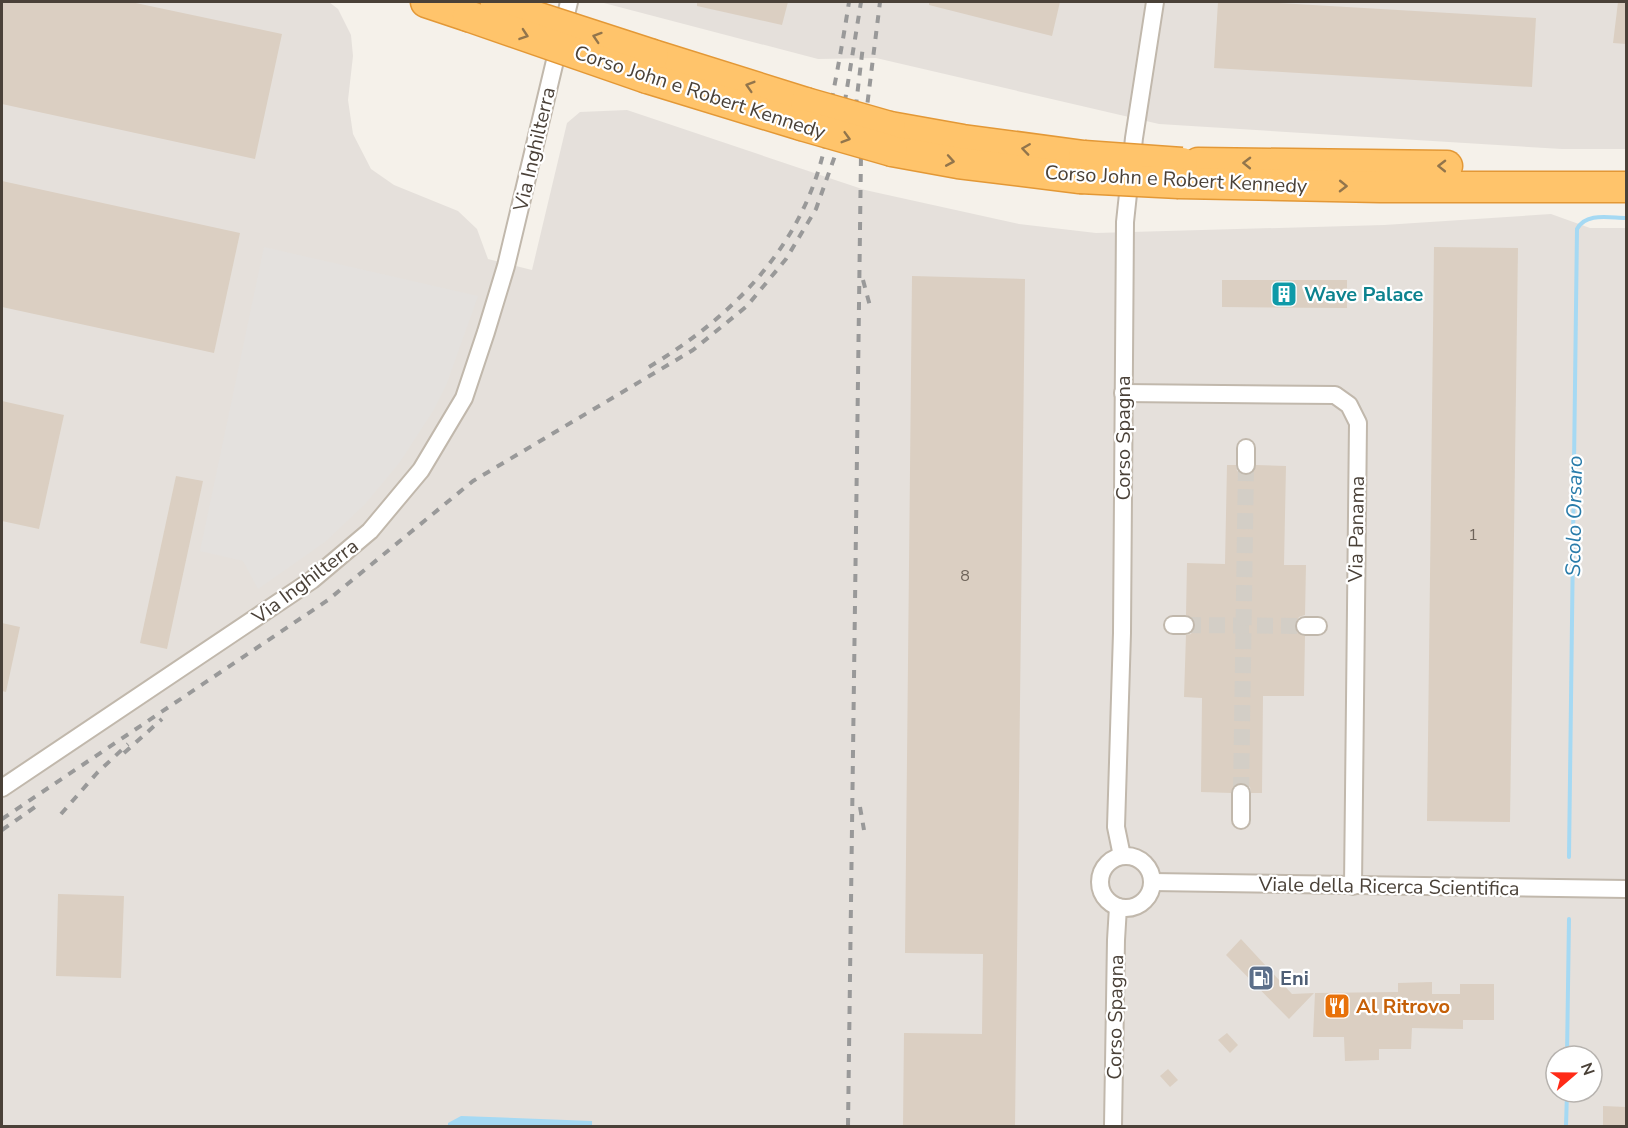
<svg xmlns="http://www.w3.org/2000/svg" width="1628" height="1128" viewBox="0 0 1628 1128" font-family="'Nunito Sans',sans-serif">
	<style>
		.industrial { fill: #e5e0db; fill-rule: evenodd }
		.parking { fill: #e4e1de }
		.water { fill: #a5d9f3 }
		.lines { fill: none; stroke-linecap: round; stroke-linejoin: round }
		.stream { stroke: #a5d9f3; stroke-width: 4 }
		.building { fill: #dbcfc2 }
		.street-tunnel { stroke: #d3cec6; stroke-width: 16; stroke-dasharray: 16 8; stroke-linecap: butt }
		.street-casing { stroke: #c1b8ac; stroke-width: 20 }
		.highway-casing { stroke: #e39836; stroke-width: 33 }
		.street { stroke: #fff; stroke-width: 16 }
		.highway { stroke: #ffc46b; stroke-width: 30 }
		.rail { stroke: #999; stroke-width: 4; stroke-dasharray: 8 8; stroke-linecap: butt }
		.highway-bridge-casing { stroke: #e39836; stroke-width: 33; stroke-linecap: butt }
		.highway-bridge { stroke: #ffc46b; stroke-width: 30 }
		.oneway { stroke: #92754c }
		.labels { text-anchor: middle; stroke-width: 4.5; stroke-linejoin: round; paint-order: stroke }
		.number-label { font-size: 16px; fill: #6e645a }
		.street-label { font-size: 20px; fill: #4a4138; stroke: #fff }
		.culture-label { font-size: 20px; font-weight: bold; fill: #0d838f; stroke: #fff; text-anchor: start }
		.service-label { font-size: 20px; font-weight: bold; fill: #4e5e75; stroke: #fff; text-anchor: start }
		.food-label { font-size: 20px; font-weight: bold; fill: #c56008; stroke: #fff; text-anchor: start }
		.water-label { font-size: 21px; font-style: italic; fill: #297caa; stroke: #fff }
	</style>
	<rect width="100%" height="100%" fill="#f5f1ea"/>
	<g class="industrial">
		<path d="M 2,2 L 329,2 L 338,9 L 351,35 L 353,56 L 348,100 L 353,134 L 371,169 L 394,185 L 458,211 L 477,229 L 488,259 L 532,270 L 567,123 L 580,112 L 627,110 L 865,190 L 1019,224 L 1096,233 L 1384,225 L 1551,214 L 1590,228 L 1626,228 L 1626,1126 L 2,1126 ZM 1556,1056 L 1592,1056 L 1592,1092 L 1556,1092 Z"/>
		<polygon points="600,2 1626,2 1626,149 1562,149 1159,124 876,58 818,59"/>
	</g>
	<polygon class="parking" points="264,247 478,296 447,383 433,411 400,462 365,504 325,542 258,589 243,561 200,551"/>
	<polygon class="water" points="461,1116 592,1121 592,1126 448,1126 448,1123"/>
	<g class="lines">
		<g class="stream">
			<path d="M 1569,857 L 1577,229 C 1586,212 1610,218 1626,218"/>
			<polyline points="1567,1056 1569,919"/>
			<polyline points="1566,1126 1567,1092"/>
		</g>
	</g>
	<g class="building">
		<polygon points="2,2 131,2 282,34 255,159 2,104"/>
		<polygon points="697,2 788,2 782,25 697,6"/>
		<polygon points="929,2 1060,2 1052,36 929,5"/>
		<polygon points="1218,2 1261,2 1536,18 1532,87 1214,68"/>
		<polygon points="1618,2 1626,2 1626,44 1613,43"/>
		<polygon points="2,181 240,233 214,353 2,307"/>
		<polygon points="1434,247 1518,248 1510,822 1427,821"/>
		<polygon points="912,276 1025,279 1015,1126 903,1126 904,1033 982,1034 983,954 905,953"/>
		<polygon points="1222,280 1347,280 1347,308 1222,307"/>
		<polygon points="2,401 64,415 39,529 2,521"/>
		<polygon points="1227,465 1236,465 1237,471 1245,475 1252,474 1256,465 1286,466 1284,565 1306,565 1305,615 1299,617 1295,625 1296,632 1305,636 1304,696 1263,696 1262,793 1251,793 1250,787 1242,783 1235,784 1231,793 1201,792 1202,698 1184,697 1186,635 1191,634 1195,626 1194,619 1186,615 1187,563 1225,564"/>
		<polygon points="176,476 203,481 167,649 140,643"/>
		<polygon points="2,623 20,627 6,692 2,691"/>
		<polygon points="58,894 124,896 121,978 56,976"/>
		<polygon points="1241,939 1292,994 1314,993 1289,1019 1226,955"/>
		<polygon points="1432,982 1432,994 1460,994 1460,984 1494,984 1494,1020 1463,1020 1463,1029 1412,1028 1411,1049 1379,1049 1379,1060 1345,1061 1344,1037 1313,1037 1315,993 1398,992 1398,983"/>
		<polygon points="1227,1033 1238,1045 1230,1053 1218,1040"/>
		<polygon points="1168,1069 1178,1080 1170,1087 1160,1076"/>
		<polygon points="1603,1106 1626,1107 1626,1126 1603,1126"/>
	</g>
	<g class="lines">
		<g class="street-tunnel">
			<polyline points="1185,625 1305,626"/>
			<polyline points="1241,793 1246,465"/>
		</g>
		<g class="street-casing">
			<g id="street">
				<polyline points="1123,393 1335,395 1349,405 1358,423 1353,886"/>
				<polyline points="1246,465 1246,448"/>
				<polyline points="1173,625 1185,625"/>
				<polyline points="1305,626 1318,626"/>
				<polyline points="2,788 312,580 370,531 421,470 464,398 486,332 506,266 569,2"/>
				<polyline points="1241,820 1241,793"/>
				<circle cx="1126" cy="882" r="26"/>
				<polyline points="1122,856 1116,827 1122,633 1125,222 1134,138 1155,2"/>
				<polyline points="1152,882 1626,889"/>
				<polyline points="1113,1126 1116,940 1118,907"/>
			</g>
		</g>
		<g class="highway-casing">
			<g id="highway">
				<polyline points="426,2 468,16"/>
				<polyline points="653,55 806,103"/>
				<polyline points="647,78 801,125"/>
				<polyline points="890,127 963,140 1084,156"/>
				<polyline points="892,151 958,163 1080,178"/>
				<polyline points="1198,163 1447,166"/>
				<polyline points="1179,183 1380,187 1626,187"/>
			</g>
		</g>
		<use href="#street" class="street"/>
		<use href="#highway" class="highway"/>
		<g class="rail">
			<polyline points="850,155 863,46"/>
			<polyline points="863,280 870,306"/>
			<path d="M 649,367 C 732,317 801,248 824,150 C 826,140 827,129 828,118 C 836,79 843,41 849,2"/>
			<polyline points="124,753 162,719"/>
			<polyline points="860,807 864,830"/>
			<polyline points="61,814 97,773 128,744"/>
			<polyline points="2,819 328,600 473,481 693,350 747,306 786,259 816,209 837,150 861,2"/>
			<polyline points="2,830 38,805"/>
			<polyline points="848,1126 861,155 880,2"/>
		</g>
		<g class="highway-bridge-casing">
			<g id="highway-bridge">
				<polyline points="496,4 653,55"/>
				<polyline points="468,16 647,78"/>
				<polyline points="806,103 890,127"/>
				<polyline points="801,125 892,151"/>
				<polyline points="1084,156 1182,163"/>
				<polyline points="1080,178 1179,183"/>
			</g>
		</g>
		<use href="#highway-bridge" class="highway-bridge"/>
	</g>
	<defs><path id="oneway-chevron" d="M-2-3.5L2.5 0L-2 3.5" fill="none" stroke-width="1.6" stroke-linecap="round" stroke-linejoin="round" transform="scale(1.5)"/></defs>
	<g class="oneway">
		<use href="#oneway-chevron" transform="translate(524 35) rotate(19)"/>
		<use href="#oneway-chevron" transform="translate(597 37) rotate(-162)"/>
		<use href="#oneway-chevron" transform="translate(750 86) rotate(-163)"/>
		<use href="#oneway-chevron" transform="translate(846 138) rotate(16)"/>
		<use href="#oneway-chevron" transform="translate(1026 149) rotate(-172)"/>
		<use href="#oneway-chevron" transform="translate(950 161) rotate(10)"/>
		<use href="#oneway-chevron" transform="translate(1247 163) rotate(-179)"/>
		<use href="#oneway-chevron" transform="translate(1442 166) rotate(-179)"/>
		<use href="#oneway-chevron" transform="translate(1343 186) rotate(1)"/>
	</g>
	<defs>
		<g id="building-square" transform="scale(1.35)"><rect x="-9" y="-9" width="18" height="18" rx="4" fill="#0f9aa8" stroke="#fff"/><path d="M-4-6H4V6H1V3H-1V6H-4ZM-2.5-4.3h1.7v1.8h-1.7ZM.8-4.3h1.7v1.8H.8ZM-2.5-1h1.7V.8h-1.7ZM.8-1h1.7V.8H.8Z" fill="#fff"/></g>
		<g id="fuel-square" transform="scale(1.35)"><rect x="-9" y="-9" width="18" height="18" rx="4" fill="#5c6f8a" stroke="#fff"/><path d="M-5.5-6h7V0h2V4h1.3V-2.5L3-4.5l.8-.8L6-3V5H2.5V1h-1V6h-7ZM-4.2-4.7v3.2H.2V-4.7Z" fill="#fff"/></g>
		<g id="restaurant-square" transform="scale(1.35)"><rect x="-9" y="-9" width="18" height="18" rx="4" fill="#e8710a" stroke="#fff"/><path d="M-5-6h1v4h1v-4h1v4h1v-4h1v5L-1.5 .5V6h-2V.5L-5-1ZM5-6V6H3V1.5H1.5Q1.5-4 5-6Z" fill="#fff"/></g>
	</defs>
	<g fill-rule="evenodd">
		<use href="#building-square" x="1284" y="294"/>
		<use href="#fuel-square" x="1261" y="978"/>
		<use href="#restaurant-square" x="1337" y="1006"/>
	</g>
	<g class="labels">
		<g class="number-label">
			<text x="1473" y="540">1</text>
			<text x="965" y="581">8</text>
		</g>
		<g class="street-label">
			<text transform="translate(700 92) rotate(18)" y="7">Corso John e Robert Kennedy</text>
			<text transform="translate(534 149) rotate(-77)" y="7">Via Inghilterra</text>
			<text transform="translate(1176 179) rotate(3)" y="7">Corso John e Robert Kennedy</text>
			<text transform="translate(1123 438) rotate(-90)" y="7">Corso Spagna</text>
			<text transform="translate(1356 529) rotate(-89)" y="7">Via Panama</text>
			<text transform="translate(305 581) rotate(-37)" y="7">Via Inghilterra</text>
			<text transform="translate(1389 886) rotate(1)" y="7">Viale della Ricerca Scientifica</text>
			<text transform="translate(1115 1017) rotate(-89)" y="7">Corso Spagna</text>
		</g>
		<g class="culture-label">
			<text x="1304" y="301">Wave Palace</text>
		</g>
		<g class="service-label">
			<text x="1280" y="985">Eni</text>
		</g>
		<g class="food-label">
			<text x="1356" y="1013">Al Ritrovo</text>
		</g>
		<g class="water-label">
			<text transform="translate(1574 516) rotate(-89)" y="7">Scolo Orsaro</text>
		</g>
	</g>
	<rect width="1628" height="1128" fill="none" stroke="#4a4138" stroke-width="6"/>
	<g transform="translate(1574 1074) rotate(70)"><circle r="28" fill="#ffffff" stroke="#b7b3af" stroke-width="1.5"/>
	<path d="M0-4.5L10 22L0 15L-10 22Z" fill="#ff2b17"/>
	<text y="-9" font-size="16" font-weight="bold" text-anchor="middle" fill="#4a4138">N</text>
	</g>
</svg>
